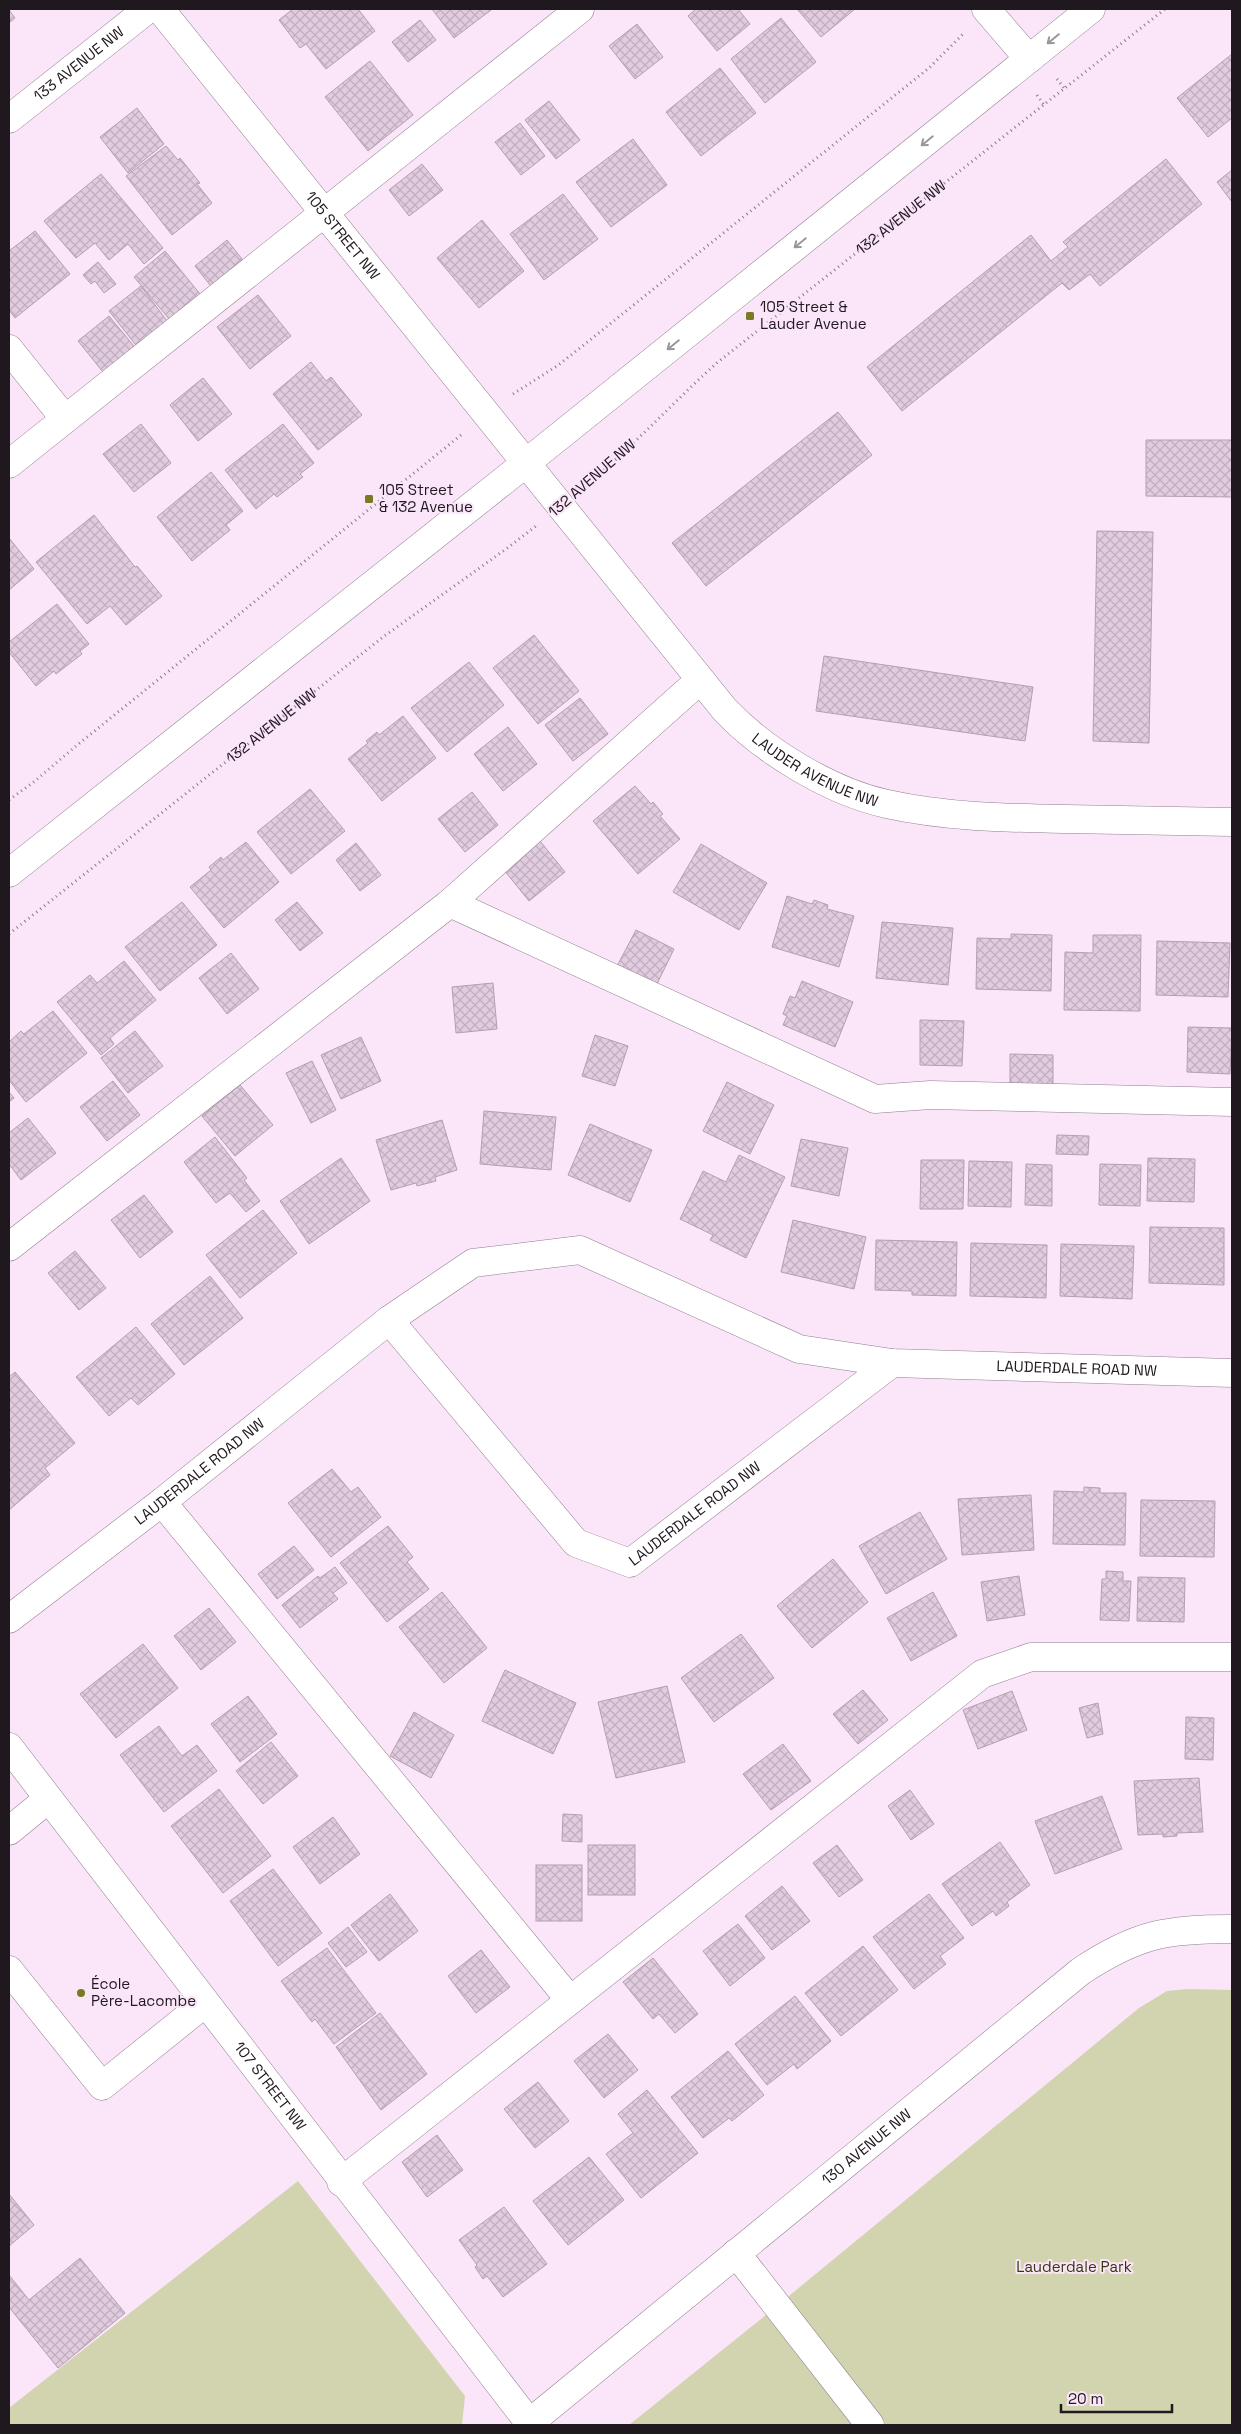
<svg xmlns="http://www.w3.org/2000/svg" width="1241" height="2434" viewBox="0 0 1241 2434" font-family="'Space Grotesk',sans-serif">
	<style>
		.green { fill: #d2d4af }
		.building { fill: url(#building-cross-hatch); stroke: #b39fb0 }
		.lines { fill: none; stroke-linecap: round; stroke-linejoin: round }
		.minor-casing { stroke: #917e8f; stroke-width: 29 }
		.path { stroke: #897b88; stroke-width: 3; stroke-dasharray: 1 4; stroke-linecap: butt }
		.minor { stroke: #fff; stroke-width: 28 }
		.oneway { stroke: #9a979a }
		.poi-dot { fill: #797a22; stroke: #fbe5f8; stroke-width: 2 }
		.labels { text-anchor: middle; stroke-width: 4; stroke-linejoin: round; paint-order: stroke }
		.street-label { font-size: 15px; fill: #1f181f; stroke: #fbe5f8 }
		.poi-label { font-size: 15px; fill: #1f181f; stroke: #fbe5f8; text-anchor: start }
		.park-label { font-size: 15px; fill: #363712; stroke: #fbe5f8 }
	</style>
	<defs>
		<pattern id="building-cross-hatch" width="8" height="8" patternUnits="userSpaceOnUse" patternTransform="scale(1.25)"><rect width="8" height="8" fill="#e0ccde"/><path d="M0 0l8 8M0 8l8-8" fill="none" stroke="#c0aebe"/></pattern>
	</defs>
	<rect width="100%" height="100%" fill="#fbe5f8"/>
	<g class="green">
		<polygon points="1188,1989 1232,1990 1232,2425 629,2425 761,2319 1139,2008 1167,1991"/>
		<polygon points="298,2181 465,2396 462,2425 9,2425 9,2408"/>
	</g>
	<g class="building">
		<polygon points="293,9 358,9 375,31 326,69 306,44 300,48 279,20"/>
		<polygon points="432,9 491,9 491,10 454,38"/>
		<polygon points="696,9 738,9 750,24 717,51 688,16"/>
		<polygon points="797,9 855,9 821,37"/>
		<polygon points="9,10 15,18 9,23"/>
		<polygon points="781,18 816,62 765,103 731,59"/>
		<polygon points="420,20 436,40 408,62 392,42"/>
		<polygon points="637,24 663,57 635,79 609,46"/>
		<polygon points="1232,54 1232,118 1208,137 1177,98"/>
		<polygon points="370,61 413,115 368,151 325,97"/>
		<polygon points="720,68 756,113 701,156 666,112"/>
		<polygon points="549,101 580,140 556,159 525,120"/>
		<polygon points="137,108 164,144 128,173 100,137"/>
		<polygon points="520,123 545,156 521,175 495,142"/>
		<polygon points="633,139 667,185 611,227 576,182"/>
		<polygon points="166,146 178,160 180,158 200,183 197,184 212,203 172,235 126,176"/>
		<polygon points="1166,159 1202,204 1100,286 1090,274 1069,290 1062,283 902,411 867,367 1031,235 1051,261 1068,247 1063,242"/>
		<polygon points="422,164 443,190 409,216 389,190"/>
		<polygon points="1232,170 1232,202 1217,182"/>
		<polygon points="101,174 163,248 144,264 128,244 109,260 95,243 76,258 44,221"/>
		<polygon points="563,194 598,239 544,280 510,234"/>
		<polygon points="482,220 524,271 479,308 437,258"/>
		<polygon points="35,231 70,274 15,318 9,310 9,251"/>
		<polygon points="227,240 246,264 214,290 195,266"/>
		<polygon points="165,251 205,300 175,326 134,277"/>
		<polygon points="98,262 116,284 104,293 95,281 91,284 83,275"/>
		<polygon points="141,286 170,325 139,349 109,311"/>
		<polygon points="258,295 291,336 250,369 217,327"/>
		<polygon points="109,316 138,351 107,377 78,341"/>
		<polygon points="311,362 326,381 331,377 362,415 318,450 273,394"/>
		<polygon points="203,378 232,414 198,441 170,405"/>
		<polygon points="838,412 872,455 706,586 672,543"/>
		<polygon points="141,424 171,463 134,492 103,454"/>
		<polygon points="283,424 314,463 300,474 303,477 277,497 274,494 256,509 225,470"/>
		<polygon points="1146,440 1232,440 1232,497 1146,496"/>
		<polygon points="211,472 243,511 226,525 230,530 192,561 157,517"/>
		<polygon points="94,515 135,567 137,566 162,596 126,625 110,606 87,624 36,562"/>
		<polygon points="1097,531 1153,532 1149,743 1093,741"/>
		<polygon points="9,538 34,569 9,590"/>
		<polygon points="57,604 89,644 80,651 82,654 56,674 54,671 36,686 9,652 9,642"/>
		<polygon points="534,635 579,691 538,724 493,668"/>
		<polygon points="824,656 1033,687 1025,741 816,711"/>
		<polygon points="469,662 504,705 447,752 411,708"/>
		<polygon points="580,698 608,734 573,761 545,725"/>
		<polygon points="403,716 436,758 382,801 348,759 368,743 366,741 377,732 379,735"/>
		<polygon points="508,727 537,764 503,791 474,754"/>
		<polygon points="635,786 651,804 653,802 663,814 660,816 680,839 638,874 593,821"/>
		<polygon points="310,789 345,831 291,874 257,832"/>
		<polygon points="472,792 498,825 465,852 438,819"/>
		<polygon points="540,841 565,872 529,901 504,870"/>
		<polygon points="246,842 279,882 224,928 190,887 211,870 209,867 221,857 223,860"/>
		<polygon points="356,843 381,875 360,891 336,860"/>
		<polygon points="701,844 767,883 739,930 673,892"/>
		<polygon points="787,896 812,904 814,900 828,905 827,909 854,916 839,967 772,947"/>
		<polygon points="182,902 217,945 160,991 125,947"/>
		<polygon points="297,902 323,933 300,951 275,920"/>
		<polygon points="882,922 953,928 948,985 876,978"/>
		<polygon points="636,930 674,949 655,988 616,968"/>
		<polygon points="1011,934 1052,935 1051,991 976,989 977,938 1011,939"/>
		<polygon points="1093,935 1141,935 1140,1011 1064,1010 1065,952 1093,953"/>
		<polygon points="1157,941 1230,943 1228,997 1156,995"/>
		<polygon points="231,953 259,989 227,1014 199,978"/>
		<polygon points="124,961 156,1000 110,1038 114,1044 101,1055 57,1002 90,975 97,983"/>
		<polygon points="802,981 853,1002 835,1047 783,1025 787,1016 783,1014 790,996 795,998"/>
		<polygon points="493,983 497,1029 456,1033 452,987"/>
		<polygon points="53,1011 87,1053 26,1102 9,1080 9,1042 21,1031 24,1034"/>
		<polygon points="920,1020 964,1021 962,1066 920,1065"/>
		<polygon points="1188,1027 1232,1028 1230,1074 1187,1072"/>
		<polygon points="135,1031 163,1066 128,1093 101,1058"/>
		<polygon points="595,1035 628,1046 615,1086 582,1076"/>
		<polygon points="361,1037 381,1081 341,1099 321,1055"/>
		<polygon points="1010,1054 1053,1055 1053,1095 1010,1095"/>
		<polygon points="312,1061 336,1110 311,1123 286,1073"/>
		<polygon points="113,1081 140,1115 107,1141 80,1107"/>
		<polygon points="727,1082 774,1105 750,1154 703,1131"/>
		<polygon points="240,1085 273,1125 235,1156 202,1116"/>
		<polygon points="9,1092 14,1098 9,1102"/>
		<polygon points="484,1111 556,1117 551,1170 480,1164"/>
		<polygon points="28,1118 56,1153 21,1180 9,1164 9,1133"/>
		<polygon points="442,1120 457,1170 435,1177 436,1181 417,1186 416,1183 391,1190 376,1140"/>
		<polygon points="590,1124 652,1150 630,1202 568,1175"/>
		<polygon points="1057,1135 1089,1136 1088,1155 1056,1154"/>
		<polygon points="215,1137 247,1178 244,1180 260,1201 246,1212 230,1193 216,1203 184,1162"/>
		<polygon points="801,1139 848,1148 839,1196 791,1186"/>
		<polygon points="739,1155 785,1177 746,1258 710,1240 713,1235 680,1219 703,1171 726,1182"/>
		<polygon points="341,1158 370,1201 309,1244 280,1201"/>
		<polygon points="1148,1158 1195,1159 1194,1202 1147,1201"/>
		<polygon points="921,1160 964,1160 963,1209 920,1209"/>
		<polygon points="969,1161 1012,1162 1011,1207 968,1206"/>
		<polygon points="1026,1164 1052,1165 1052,1206 1025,1205"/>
		<polygon points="1100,1164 1141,1165 1140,1206 1099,1205"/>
		<polygon points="144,1195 173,1232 140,1258 111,1220"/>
		<polygon points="263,1210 297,1253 240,1298 206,1255"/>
		<polygon points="793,1220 866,1237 854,1289 781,1272"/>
		<polygon points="1150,1227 1224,1228 1224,1285 1149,1283"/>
		<polygon points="876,1240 957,1242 956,1296 912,1295 912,1291 875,1290"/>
		<polygon points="971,1243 1047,1245 1046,1298 970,1296"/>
		<polygon points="1061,1244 1134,1246 1132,1299 1060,1296"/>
		<polygon points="75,1251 106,1288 79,1310 48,1273"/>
		<polygon points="210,1276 243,1318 184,1365 151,1324"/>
		<polygon points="136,1327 175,1374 138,1405 131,1398 109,1416 76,1377"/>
		<polygon points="15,1372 75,1443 45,1468 50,1475 9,1510 9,1377"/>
		<polygon points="332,1469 351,1492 358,1487 381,1517 331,1557 288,1503"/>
		<polygon points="1084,1487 1100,1488 1100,1493 1126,1493 1125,1545 1053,1544 1054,1491 1084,1492"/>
		<polygon points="1031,1495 1034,1550 962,1555 958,1499"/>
		<polygon points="1141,1500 1215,1501 1214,1557 1140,1556"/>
		<polygon points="920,1512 947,1559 886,1594 859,1546"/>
		<polygon points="388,1526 413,1557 407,1562 429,1589 387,1622 340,1563"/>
		<polygon points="294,1546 314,1570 277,1599 258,1574"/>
		<polygon points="833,1559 868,1602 812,1648 777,1606"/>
		<polygon points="335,1567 347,1583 333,1593 338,1599 300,1628 282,1605 318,1576 320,1578"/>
		<polygon points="1106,1571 1123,1572 1123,1581 1131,1581 1129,1621 1100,1620 1102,1579 1106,1579"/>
		<polygon points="1019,1576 1025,1615 987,1621 981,1582"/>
		<polygon points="1138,1577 1185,1578 1184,1622 1137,1621"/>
		<polygon points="442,1592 487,1648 444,1683 399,1627"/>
		<polygon points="933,1592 957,1636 911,1661 887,1618"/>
		<polygon points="209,1608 236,1642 201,1670 174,1636"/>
		<polygon points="741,1634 774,1678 714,1722 681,1678"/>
		<polygon points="143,1644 178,1688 116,1738 80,1694"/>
		<polygon points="505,1670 576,1703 553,1754 482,1721"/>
		<polygon points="667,1686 685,1762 616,1778 598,1702"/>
		<polygon points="863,1690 888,1720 858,1744 833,1714"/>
		<polygon points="1012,1691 1027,1730 978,1749 963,1710"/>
		<polygon points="248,1696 277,1734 240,1762 211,1724"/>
		<polygon points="1098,1703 1103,1734 1087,1738 1079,1708"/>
		<polygon points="414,1712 454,1735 431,1778 390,1756"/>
		<polygon points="1186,1717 1214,1718 1213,1760 1185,1759"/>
		<polygon points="159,1726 182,1756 197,1745 217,1771 164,1812 120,1755"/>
		<polygon points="271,1742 298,1776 263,1804 236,1771"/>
		<polygon points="783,1744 811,1781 771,1810 743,1774"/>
		<polygon points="1199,1778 1203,1832 1177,1833 1177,1836 1163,1837 1163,1834 1138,1835 1134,1781"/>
		<polygon points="219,1789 271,1856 223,1893 171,1826"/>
		<polygon points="910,1790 934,1824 911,1840 888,1806"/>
		<polygon points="1102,1796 1122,1849 1055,1874 1035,1821"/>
		<polygon points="563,1814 582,1815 582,1842 562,1841"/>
		<polygon points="333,1817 360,1854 320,1884 293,1847"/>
		<polygon points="1000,1842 1030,1885 1007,1902 1009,1906 996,1916 993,1911 972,1926 942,1884"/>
		<rect x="588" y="1845" width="47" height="50"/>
		<polygon points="837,1845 863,1880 839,1897 813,1863"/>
		<rect x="536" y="1865" width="46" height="56"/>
		<polygon points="273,1869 322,1933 278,1966 230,1901"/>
		<polygon points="782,1886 810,1921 772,1950 745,1916"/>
		<polygon points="390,1894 418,1931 379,1961 351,1925"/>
		<polygon points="929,1894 964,1938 940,1956 946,1964 914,1989 873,1937"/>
		<polygon points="738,1924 765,1958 730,1986 703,1951"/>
		<polygon points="348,1927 367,1952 346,1967 328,1943"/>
		<polygon points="863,1946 898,1990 841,2036 805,1993"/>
		<polygon points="327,1948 376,2013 334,2044 315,2019 312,2022 281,1981"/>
		<polygon points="481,1950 510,1987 476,2013 448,1976"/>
		<polygon points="653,1958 698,2014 675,2033 659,2014 653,2019 623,1982"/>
		<polygon points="795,1996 831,2041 797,2069 794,2064 767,2085 735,2044"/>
		<polygon points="380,2013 427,2074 381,2110 336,2047"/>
		<polygon points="608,2034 638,2070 604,2098 574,2061"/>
		<polygon points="728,2051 764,2095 732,2121 729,2118 703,2138 671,2097"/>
		<polygon points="538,2082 569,2121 535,2148 504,2109"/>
		<polygon points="647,2090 698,2153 641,2198 606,2154 633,2133 618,2114"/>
		<polygon points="437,2135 463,2170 427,2197 402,2162"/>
		<polygon points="589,2157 624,2200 568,2245 533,2201"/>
		<polygon points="9,2194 34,2225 9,2246"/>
		<polygon points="504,2207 547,2264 503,2297 487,2276 483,2279 475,2267 477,2265 459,2240"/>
		<polygon points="80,2258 125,2313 58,2368 9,2307 9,2275 29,2300"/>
	</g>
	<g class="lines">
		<g class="minor-casing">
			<g id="minor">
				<path id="s3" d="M 160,9 L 725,710 C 764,751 831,792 887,804 C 946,817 1005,818 1065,819 C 1121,820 1176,821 1232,822"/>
				<polyline points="986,9 1029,59"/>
				<path id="s4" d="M 9,119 L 148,9"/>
				<polyline points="9,349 65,419"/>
				<polyline points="9,464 580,9"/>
				<polyline points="9,873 526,463 1091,9"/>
				<polyline points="450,903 875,1099 930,1095 1232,1102"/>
				<polyline points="9,1247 450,903 700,680"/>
				<path id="s5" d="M 389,1320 L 576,1543 L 630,1563 L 892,1363"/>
				<polyline points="162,1502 570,2000"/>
				<path id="s6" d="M 9,1619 L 162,1502 L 389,1320 L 473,1263 L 580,1250 L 799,1349 L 892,1363 L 1232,1373"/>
				<path id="s7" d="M 9,1747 L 531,2425"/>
				<polyline points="9,1831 48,1799"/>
				<polyline points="9,1970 102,2086 205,2003"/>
				<polyline points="341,2182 982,1674 1031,1657 1232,1657"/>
				<polyline points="736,2253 870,2425"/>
				<path id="s8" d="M 527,2425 L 1081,1971 C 1137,1934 1166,1929 1232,1929"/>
			</g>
		</g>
		<g class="path">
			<polyline points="1057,79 1064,88"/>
			<polyline points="1037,95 1044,105"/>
			<polyline points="513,394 557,366 585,344 929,68 964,33"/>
			<path id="s1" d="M 585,486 C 632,448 673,402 718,362 L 1165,9"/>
			<polyline points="9,800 35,781 76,746 461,435"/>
			<path id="s2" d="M 9,934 L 383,637 L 506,549 L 536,526"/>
		</g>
		<use href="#minor" class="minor"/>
	</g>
	<defs><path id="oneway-shaft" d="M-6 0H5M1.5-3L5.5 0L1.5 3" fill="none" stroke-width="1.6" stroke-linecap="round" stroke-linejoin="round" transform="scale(1.25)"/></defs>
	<g class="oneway">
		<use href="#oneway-shaft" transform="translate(1053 39) rotate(141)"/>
		<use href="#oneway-shaft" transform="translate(927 141) rotate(141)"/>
		<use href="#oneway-shaft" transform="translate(800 243) rotate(141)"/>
		<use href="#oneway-shaft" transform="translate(673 345) rotate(141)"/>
	</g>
	<g class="poi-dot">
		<rect x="745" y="311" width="10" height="10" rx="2.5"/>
		<rect x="364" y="494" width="10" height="10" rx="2.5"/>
		<circle cx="81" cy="1993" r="5"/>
	</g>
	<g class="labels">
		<g class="street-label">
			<text dy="5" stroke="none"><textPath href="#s4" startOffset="89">133 AVENUE NW</textPath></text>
			<text dy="5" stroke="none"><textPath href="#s1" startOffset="415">132 AVENUE NW</textPath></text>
			<text dy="5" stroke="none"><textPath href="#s3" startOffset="291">105 STREET NW</textPath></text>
			<text transform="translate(592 478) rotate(-41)" y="5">132 AVENUE NW</text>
			<text dy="5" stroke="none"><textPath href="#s2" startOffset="335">132 AVENUE NW</textPath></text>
			<text dy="5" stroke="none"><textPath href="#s3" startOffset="1010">LAUDER AVENUE NW</textPath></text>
			<text dy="5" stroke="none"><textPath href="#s6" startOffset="1212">LAUDERDALE ROAD NW</textPath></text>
			<text dy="5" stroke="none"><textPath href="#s6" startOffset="241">LAUDERDALE ROAD NW</textPath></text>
			<text dy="5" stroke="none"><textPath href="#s5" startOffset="430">LAUDERDALE ROAD NW</textPath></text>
			<text dy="5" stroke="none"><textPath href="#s7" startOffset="428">107 STREET NW</textPath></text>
			<text dy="5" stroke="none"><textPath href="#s8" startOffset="439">130 AVENUE NW</textPath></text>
		</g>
		<g class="poi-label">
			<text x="760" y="312">105 Street &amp;<tspan x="760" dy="17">Lauder Avenue</tspan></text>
			<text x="379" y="495">105 Street<tspan x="379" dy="17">&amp; 132 Avenue</tspan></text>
			<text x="91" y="1989">École<tspan x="91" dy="17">Père-Lacombe</tspan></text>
		</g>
		<g class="park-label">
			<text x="1074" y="2272">Lauderdale Park</text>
		</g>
	</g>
	<rect width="1241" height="2434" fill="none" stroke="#1f181f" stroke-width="20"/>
	<path d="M1061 2404v8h111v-8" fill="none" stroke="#1f181f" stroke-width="2.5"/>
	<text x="1068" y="2404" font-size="15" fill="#1f181f" stroke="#fbe5f8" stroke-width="4" paint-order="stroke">20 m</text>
</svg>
